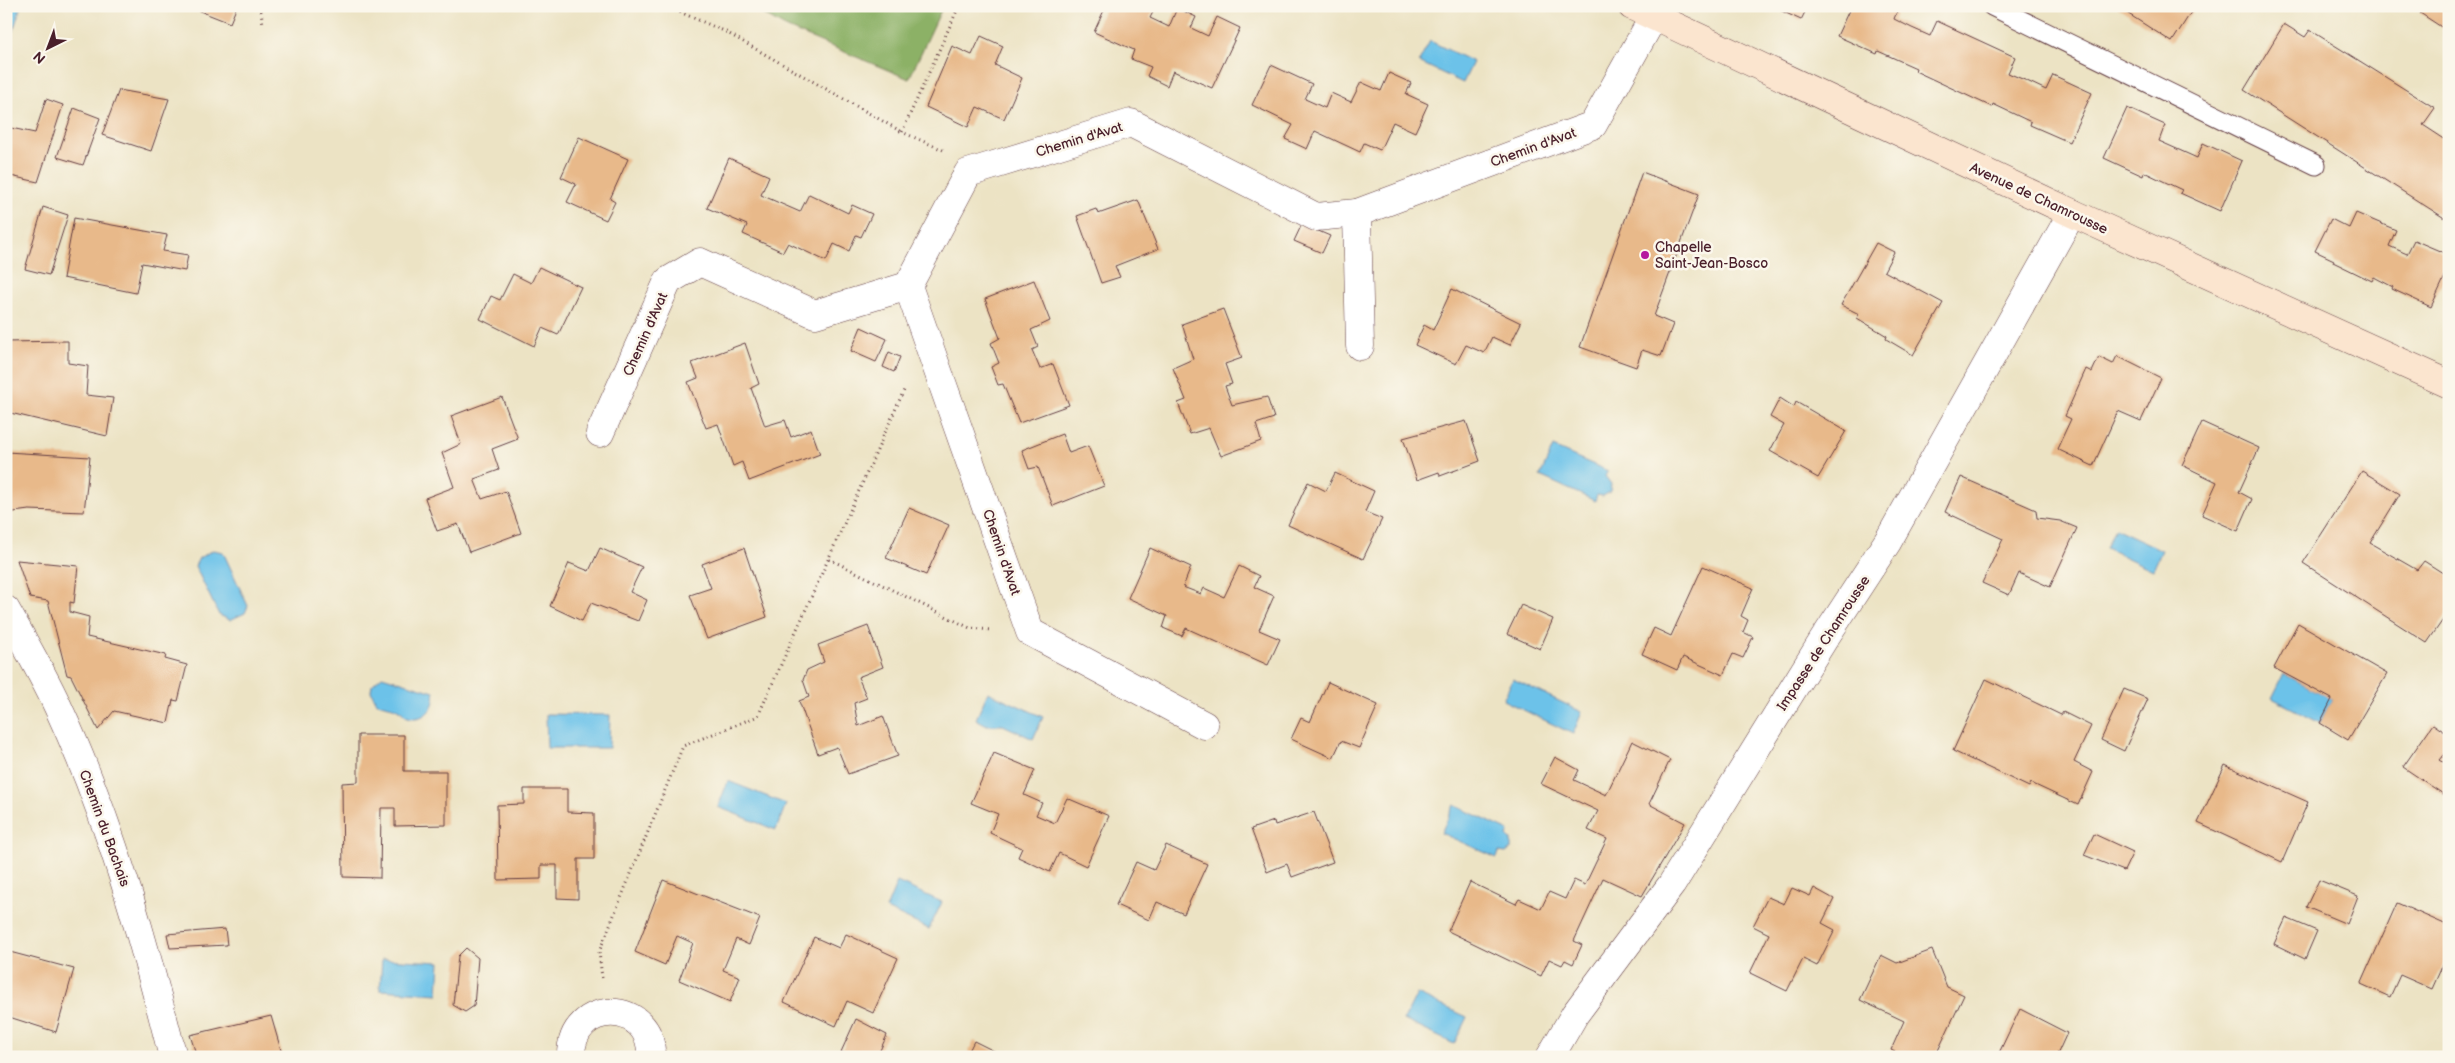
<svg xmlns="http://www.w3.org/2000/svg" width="2455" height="1063" viewBox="0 0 2455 1063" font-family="'Balsamiq Sans',sans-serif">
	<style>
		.forest { fill: #8cb166; stroke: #6b6848 }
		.water { fill: #6cc2e9; stroke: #5b708a }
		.building { fill: #e8b98a }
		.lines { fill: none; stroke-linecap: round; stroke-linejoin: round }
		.lane-casing { stroke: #623c42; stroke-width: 21 }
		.street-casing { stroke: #623c42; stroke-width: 29 }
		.secondary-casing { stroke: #623c42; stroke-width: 29 }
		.path { stroke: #623c42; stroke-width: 3; stroke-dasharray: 1 4; stroke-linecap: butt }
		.lane { stroke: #fff; stroke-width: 19 }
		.street { stroke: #fff; stroke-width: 28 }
		.secondary { stroke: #fbe5cf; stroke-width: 28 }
		.poi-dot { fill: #b5179e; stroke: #fbf7ec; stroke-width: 2 }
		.labels { text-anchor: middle; stroke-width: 5; stroke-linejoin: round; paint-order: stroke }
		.street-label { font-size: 14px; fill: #4a1f2b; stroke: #fbf7ec }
		.poi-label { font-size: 14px; fill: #4a1f2b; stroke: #fbf7ec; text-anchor: start }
	</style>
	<rect width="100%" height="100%" fill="#fbf7ec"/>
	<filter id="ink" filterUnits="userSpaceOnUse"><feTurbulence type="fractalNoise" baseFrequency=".02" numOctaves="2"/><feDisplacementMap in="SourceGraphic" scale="10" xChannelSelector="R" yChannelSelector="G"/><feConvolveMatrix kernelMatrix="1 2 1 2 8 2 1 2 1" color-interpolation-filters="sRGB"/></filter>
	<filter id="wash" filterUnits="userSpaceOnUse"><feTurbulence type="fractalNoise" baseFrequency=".0096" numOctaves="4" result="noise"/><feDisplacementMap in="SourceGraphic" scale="20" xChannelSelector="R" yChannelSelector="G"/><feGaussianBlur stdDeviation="1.12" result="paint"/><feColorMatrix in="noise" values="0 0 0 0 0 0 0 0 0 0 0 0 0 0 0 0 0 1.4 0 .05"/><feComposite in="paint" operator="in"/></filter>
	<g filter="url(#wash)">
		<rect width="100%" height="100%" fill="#ece3c4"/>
		<polygon class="forest" points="749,6 943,6 909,79 785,27"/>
		<g class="water">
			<polygon points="6,6 21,6 13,31 6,28"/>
			<polygon points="1430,41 1473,62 1463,83 1419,62"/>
			<polygon points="1553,447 1608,471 1605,476 1611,484 1610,492 1603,496 1597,495 1595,501 1540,476"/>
			<polygon points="2115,528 2162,550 2153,570 2106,548"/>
			<polygon points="213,550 223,552 248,606 245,613 230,620 219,615 195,566 199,558"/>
			<polygon points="2284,674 2332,699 2320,723 2272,698"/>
			<path d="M 382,676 L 434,692 C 437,707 424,722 408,717 C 404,716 403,712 399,710 C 392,705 383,706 376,702 L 371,691 L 372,685 Z"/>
			<polygon points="1513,679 1582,712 1573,734 1503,700"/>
			<polygon points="988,692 1043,717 1033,739 1003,725 987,725 976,719"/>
			<polygon points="546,714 610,715 609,748 547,748"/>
			<polygon points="728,781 786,804 776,830 718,807"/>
			<polygon points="1454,805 1509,831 1507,836 1511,840 1511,849 1506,853 1499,852 1497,858 1441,833"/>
			<polygon points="897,882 942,902 929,929 886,909"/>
			<polygon points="382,959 440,962 438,994 380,990"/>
			<polygon points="1417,994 1467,1017 1454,1044 1404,1020"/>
		</g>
		<g id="blocks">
			<g class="building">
				<polygon points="187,6 237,6 230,23"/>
				<polygon points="1106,6 1156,6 1150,18 1169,27 1177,8 1196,17 1191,28 1208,36 1217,17 1240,28 1212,88 1173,71 1167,86 1147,76 1151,67 1131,59 1134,50 1094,32"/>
				<polygon points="1771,6 1808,6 1801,20"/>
				<polygon points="1851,6 1899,6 1894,19 1912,28 1930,36 1937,21 2015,57 2008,73 2027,81 2046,90 2053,75 2092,93 2069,142 2030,125 2031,122 1993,104 1992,107 1915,71 1916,68 1878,51 1877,54 1837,36"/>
				<polygon points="2116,6 2195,6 2172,42"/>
				<polygon points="2423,6 2449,6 2449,32 2420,13"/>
				<polygon points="2284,24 2305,37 2310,30 2435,108 2423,125 2449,142 2449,221 2244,90"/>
				<polygon points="981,36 1003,46 995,65 1022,78 1004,119 977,107 968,127 926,107 952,46 972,55"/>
				<polygon points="1271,65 1312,84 1305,99 1325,108 1331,93 1351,102 1361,82 1381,91 1389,73 1411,83 1406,94 1428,104 1415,132 1393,122 1380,150 1364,143 1360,152 1315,131 1307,149 1285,139 1293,125 1252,105"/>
				<polygon points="119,90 169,99 151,151 102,135"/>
				<polygon points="46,99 63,105 38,182 6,175 6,127 35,133"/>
				<polygon points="74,108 100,118 83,165 57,157"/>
				<polygon points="2127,108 2165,125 2159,141 2197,158 2203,143 2242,161 2220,211 2180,193 2182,190 2144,172 2143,176 2104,158"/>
				<polygon points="579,137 628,159 610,199 615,202 606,220 567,202 576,184 561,177"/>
				<polygon points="729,158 769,176 761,195 800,212 809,194 848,213 852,205 872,214 861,237 856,235 849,251 834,244 826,261 788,243 783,252 743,234 747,225 707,208"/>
				<polygon points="1642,172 1699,194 1654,316 1673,324 1661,356 1642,350 1636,367 1580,347"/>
				<polygon points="1138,200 1158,249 1115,266 1120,277 1101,283 1077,216 1096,209 1098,214"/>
				<polygon points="43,207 68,215 49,275 25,269"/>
				<polygon points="2356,213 2396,230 2389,246 2407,254 2414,240 2449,255 2449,268 2431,307 2392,289 2393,287 2374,277 2372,281 2333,262 2334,260 2315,251 2331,219 2349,228"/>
				<polygon points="74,218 167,235 163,251 188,255 185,271 142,263 136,293 63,278"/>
				<polygon points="1302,224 1330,236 1322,253 1294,241"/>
				<polygon points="1876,243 1894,252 1884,271 1943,303 1913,355 1886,339 1887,336 1857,318 1859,314 1841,305"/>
				<polygon points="539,267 581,287 558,335 542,328 534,346 480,319 491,296 500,300 513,274 531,283"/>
				<polygon points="1034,280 1050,321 1031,330 1038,347 1032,350 1040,369 1053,364 1069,405 1019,423 1003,384 998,385 991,367 999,363 991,343 1000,338 985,299"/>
				<polygon points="1452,289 1521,323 1510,345 1492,337 1484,353 1466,345 1456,364 1415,345 1424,325 1433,330"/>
				<polygon points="1223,309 1242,358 1225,364 1232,384 1225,386 1232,405 1267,397 1274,418 1256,424 1261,441 1221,456 1209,428 1190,434 1178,403 1186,400 1173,368 1193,359 1182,324"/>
				<polygon points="861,327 887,339 876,362 851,351"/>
				<polygon points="68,341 68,363 88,366 86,395 113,398 107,436 6,412 6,342"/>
				<polygon points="745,343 759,384 751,388 765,426 785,420 791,437 811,429 820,454 749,481 742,462 733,466 718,424 706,428 688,382 698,378 692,363"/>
				<polygon points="889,352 900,357 894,372 883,367"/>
				<polygon points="2117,356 2161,378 2141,421 2118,411 2093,466 2057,449 2071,419 2065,416 2086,369 2092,372 2099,357 2113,364"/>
				<polygon points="502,397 518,439 492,449 499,470 474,479 482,499 506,491 521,533 469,552 458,524 437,531 425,498 454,487 442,453 461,444 451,416"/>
				<polygon points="1780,398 1794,407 1796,402 1846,431 1818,478 1770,451 1784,425 1770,417"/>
				<polygon points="1466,421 1480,461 1440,476 1439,472 1417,480 1403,438"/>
				<polygon points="2202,422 2259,448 2239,492 2252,499 2238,531 2202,515 2217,482 2182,465"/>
				<polygon points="1062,434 1069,453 1088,446 1104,486 1053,506 1038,467 1029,469 1022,450"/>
				<polygon points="6,452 90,457 84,512 29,510 6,513"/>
				<polygon points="2362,471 2400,494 2370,543 2417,570 2424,561 2449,577 2449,611 2427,643 2303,563"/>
				<polygon points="1335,473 1374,491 1365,512 1382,519 1363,559 1288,525 1308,482 1326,491"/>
				<polygon points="1961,477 2036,510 2037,518 2060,521 2077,528 2050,587 2019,573 2009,595 1982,583 2003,539 1945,512"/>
				<polygon points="909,508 949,525 926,575 886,558"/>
				<polygon points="600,548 642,567 630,592 647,600 638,621 591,603 582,621 550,606 569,563 589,571"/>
				<polygon points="744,548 767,617 707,639 690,595 711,588 702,564"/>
				<polygon points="1150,548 1191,567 1183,587 1201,594 1204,588 1224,597 1239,566 1259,576 1254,587 1274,596 1259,630 1280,639 1268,665 1186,628 1182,636 1163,628 1167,616 1128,598"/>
				<polygon points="17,560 78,566 74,603 70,602 70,612 89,617 87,637 166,655 165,659 187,665 178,701 173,700 168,723 114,711 98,730 71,676 67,675 48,601 30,598"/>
				<polygon points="1703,566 1753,588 1741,616 1748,620 1743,632 1753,637 1743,658 1733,654 1723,675 1683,657 1677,670 1642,654 1654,628 1671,636"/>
				<polygon points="1521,605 1553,619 1540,649 1507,634"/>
				<polygon points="2298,623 2387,674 2348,740 2320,723 2332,699 2274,668"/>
				<polygon points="868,626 883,667 858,677 867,698 854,703 858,726 883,716 898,756 848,774 837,747 818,754 799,701 809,697 803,680 807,670 824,662 818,645"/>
				<polygon points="1986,679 2061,715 2063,712 2091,726 2074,762 2093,772 2078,805 2031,783 2029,787 1953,751"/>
				<polygon points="1328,682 1378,705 1359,748 1341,741 1333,758 1291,739 1301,718 1310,722"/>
				<polygon points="2124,689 2148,699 2124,751 2101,740"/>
				<polygon points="2433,724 2449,735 2449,749 2440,760 2449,766 2449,798 2403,767"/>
				<polygon points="358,735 404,735 404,771 446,771 446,825 395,826 395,808 381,808 380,878 343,877 342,783 358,782"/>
				<polygon points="1632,741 1670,760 1649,804 1685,823 1642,896 1603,878 1574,941 1582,945 1573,964 1565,960 1562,965 1549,959 1541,976 1448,931 1470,882 1516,904 1519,899 1541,909 1549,892 1565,899 1574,880 1585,885 1607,839 1588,830 1598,811 1541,784 1555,757 1579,770 1574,780 1606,795"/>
				<polygon points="994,753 1035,770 1024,795 1042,803 1036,815 1055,823 1067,798 1109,816 1086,866 1059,853 1050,872 1018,857 1022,848 990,833 998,814 971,803"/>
				<polygon points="2225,765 2308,802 2282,862 2198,823"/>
				<polygon points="524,789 567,789 567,812 594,813 594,859 578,859 578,899 557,898 557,865 541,865 541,879 498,880 497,805 524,804"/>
				<polygon points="1314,812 1333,862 1292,877 1287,864 1267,872 1251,829 1274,821 1275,825"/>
				<polygon points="2094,834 2133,852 2124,871 2084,855"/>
				<polygon points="1166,845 1207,864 1184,914 1157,902 1149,920 1116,905 1136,862 1154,870"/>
				<polygon points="663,880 760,918 749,945 736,939 723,970 740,977 730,1002 679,980 693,943 677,936 665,965 635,952"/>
				<polygon points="2319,880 2358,896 2347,924 2306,907"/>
				<polygon points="1792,888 1810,896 1814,888 1834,899 1822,923 1835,930 1817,966 1803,959 1787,991 1750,973 1769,934 1753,926 1768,897 1784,904"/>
				<polygon points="2397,903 2449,926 2449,951 2432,989 2400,975 2390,997 2361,984"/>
				<polygon points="2286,918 2317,931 2305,959 2274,944"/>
				<polygon points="225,929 227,945 170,948 167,934"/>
				<polygon points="846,934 898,958 873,1013 847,1001 836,1026 784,1002 814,937 839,948"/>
				<polygon points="466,948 478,958 474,1006 465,1012 453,1005 458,956"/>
				<polygon points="1932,950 1947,987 1964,995 1935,1057 1905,1057 1891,1050 1904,1021 1860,1000 1881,955 1897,963"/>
				<polygon points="6,951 74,969 56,1032 6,1016"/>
				<polygon points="2020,1009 2067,1033 2056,1057 1998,1055"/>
				<polygon points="271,1016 283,1057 197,1057 190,1035"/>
				<polygon points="856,1019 887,1035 877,1057 852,1057 841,1052"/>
				<polygon points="974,1041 1006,1057 966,1057"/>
			</g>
		</g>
	</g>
	<g filter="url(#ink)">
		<use href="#blocks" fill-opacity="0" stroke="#623c42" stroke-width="1"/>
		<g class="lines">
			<g class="lane-casing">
				<polyline id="lane" points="1992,6 2316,165"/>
			</g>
			<g class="street-casing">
				<g id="street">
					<polyline points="1357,213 1360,346"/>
					<polyline points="600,433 668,281 700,262 815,314 908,286"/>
					<path d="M 6,610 C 24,642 43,674 58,707 C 110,819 143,938 173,1057"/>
					<polyline points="1204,725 1030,632 908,286 968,173 1131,123 1316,217 1357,213 1593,125 1654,16"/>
					<path d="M 571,1057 C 570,997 654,999 651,1057"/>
					<polyline points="1550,1057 1575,1014 1672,884 1824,639 1888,541 2072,213"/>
				</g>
			</g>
			<g class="secondary-casing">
				<polyline id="secondary" points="1632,6 2072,213 2449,384"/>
			</g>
			<g class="path">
				<polyline points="260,6 263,24"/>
				<polyline points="666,6 724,31 902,132"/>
				<polyline points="943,150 902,132 959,6"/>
				<polyline points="829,559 970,628 992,630"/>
				<polyline points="602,978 599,952 683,746 758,716 905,388"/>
			</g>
			<use href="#lane" class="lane"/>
			<use href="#street" class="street"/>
			<use href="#secondary" class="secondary"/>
		</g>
	</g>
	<circle class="poi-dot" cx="1645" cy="255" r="5"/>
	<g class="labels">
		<g class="street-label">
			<text transform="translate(1079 139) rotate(-17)" y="5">Chemin d'Avat</text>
			<text transform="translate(1533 147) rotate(-20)" y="5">Chemin d'Avat</text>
			<text transform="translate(2039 198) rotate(25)" y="5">Avenue de Chamrousse</text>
			<text transform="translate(645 334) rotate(-66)" y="5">Chemin d'Avat</text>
			<text transform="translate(1002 552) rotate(71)" y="5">Chemin d'Avat</text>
			<text transform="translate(1823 643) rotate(-57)" y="5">Impasse de Chamrousse</text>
			<text transform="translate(105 828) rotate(70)" y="5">Chemin du Bachais</text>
		</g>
		<g class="poi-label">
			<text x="1655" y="252">Chapelle<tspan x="1655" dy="16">Saint-Jean-Bosco</tspan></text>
		</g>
	</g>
	<rect width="2455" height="1063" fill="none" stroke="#fbf7ec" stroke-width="25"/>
	<g transform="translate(48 48) rotate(222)" stroke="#fbf7ec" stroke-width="4" paint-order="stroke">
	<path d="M0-4L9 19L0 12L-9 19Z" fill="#4a1f2b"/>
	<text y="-8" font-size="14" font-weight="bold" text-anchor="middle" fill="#4a1f2b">N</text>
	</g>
</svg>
